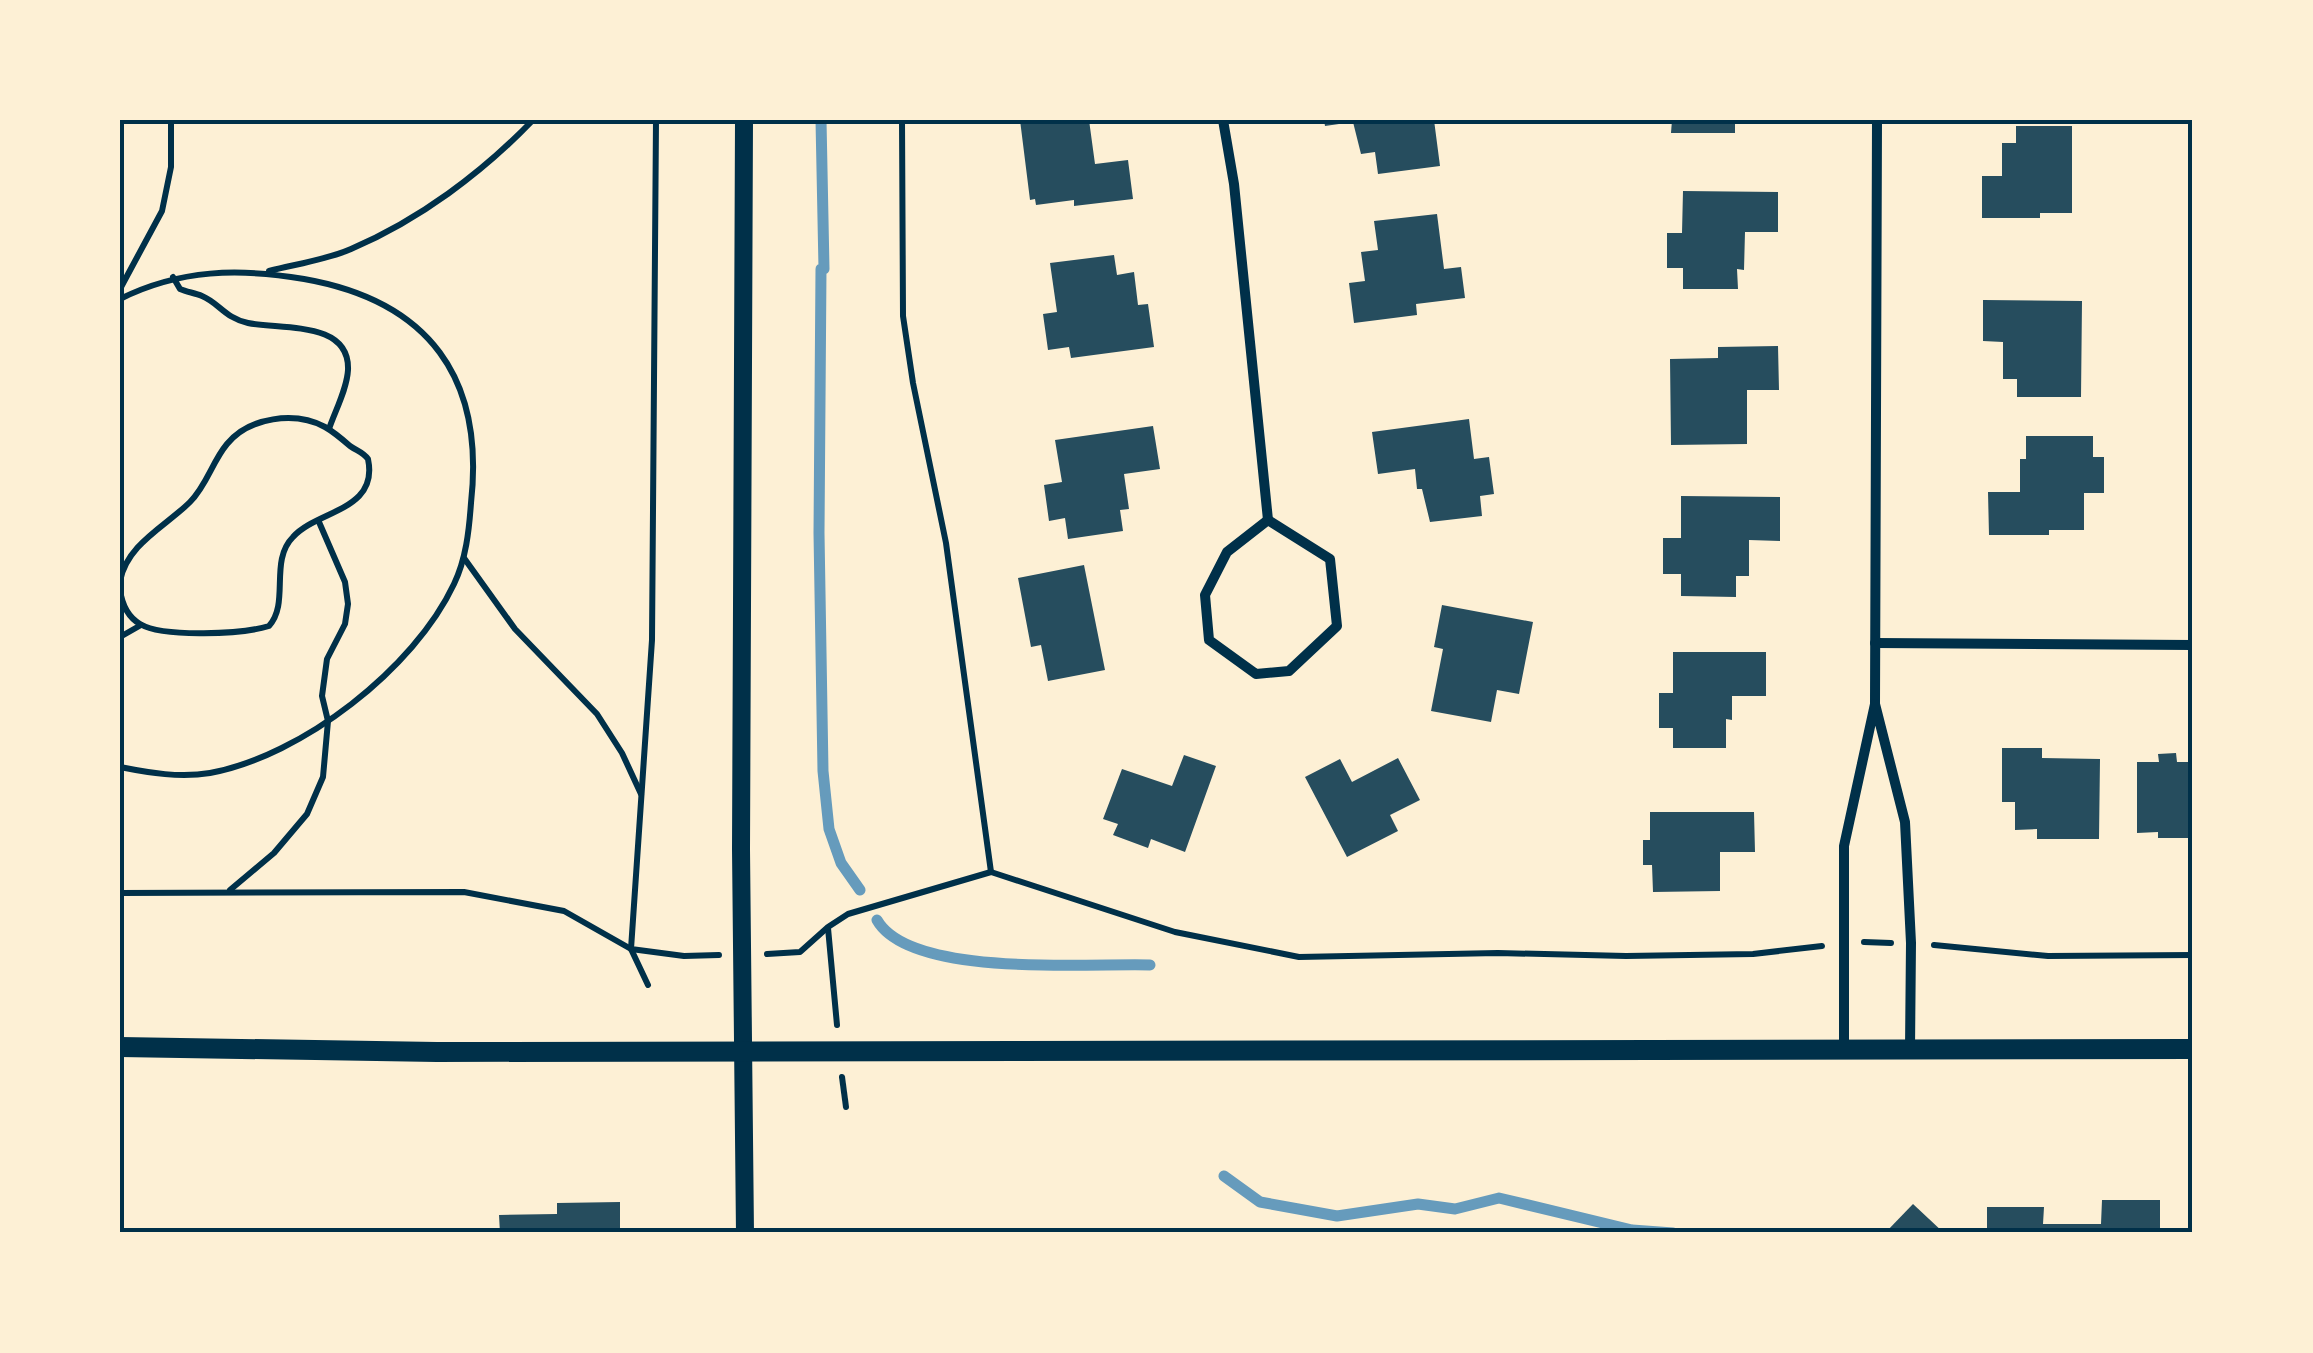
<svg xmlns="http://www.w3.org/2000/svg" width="2313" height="1353" viewBox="0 0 2313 1353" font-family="'Fira Sans',sans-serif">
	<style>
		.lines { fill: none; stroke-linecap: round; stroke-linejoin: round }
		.stream { stroke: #669bbc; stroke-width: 11 }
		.building { fill: #264d5e }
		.path { stroke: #003049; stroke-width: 6 }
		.minor { stroke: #003049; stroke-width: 10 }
		.tertiary { stroke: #003049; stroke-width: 18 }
		.secondary { stroke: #003049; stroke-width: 20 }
		.neatline { fill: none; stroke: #003049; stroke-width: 4 }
	</style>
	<rect width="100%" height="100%" fill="#fdf0d5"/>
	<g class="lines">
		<g class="stream">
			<polyline points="821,120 824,269 821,269 819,533 823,771 829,829 841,863 860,890"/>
			<path d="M 877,920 C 910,978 1088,963 1150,965"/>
			<polyline points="1224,1176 1260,1202 1337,1216 1418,1204 1455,1209 1499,1198 1632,1230 1673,1233"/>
		</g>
	</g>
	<g class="building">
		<polygon points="1020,120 1089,120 1095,164 1128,160 1133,199 1074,206 1074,200 1036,205 1035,199 1030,200"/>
		<polygon points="1324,120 1434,120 1440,166 1378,174 1375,152 1361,154 1353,122 1325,126"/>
		<polygon points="1672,120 1735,120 1735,133 1671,133"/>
		<polygon points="2016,126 2072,126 2072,213 2040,213 2040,218 1982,218 1982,176 2002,176 2002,143 2016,143"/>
		<polygon points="1683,191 1778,192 1778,232 1745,232 1744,270 1737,269 1738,289 1683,289 1683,268 1667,268 1667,233 1682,233"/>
		<polygon points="1437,214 1444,269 1461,267 1465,298 1416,304 1417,315 1354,323 1349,283 1365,281 1361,252 1378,250 1374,221"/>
		<polygon points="1114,255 1117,275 1134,272 1138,305 1148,304 1154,347 1071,358 1069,347 1048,350 1043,314 1057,312 1050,263"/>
		<polygon points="1983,300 2082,301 2081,397 2017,397 2017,379 2003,379 2003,342 1983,341"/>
		<polygon points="1778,346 1779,390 1747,390 1747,444 1671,445 1670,359 1718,358 1718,347"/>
		<polygon points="1469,419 1474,459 1489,457 1494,494 1480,496 1482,516 1430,522 1422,489 1417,489 1415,469 1378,474 1372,432"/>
		<polygon points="1153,426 1160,469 1124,474 1129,509 1120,510 1123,531 1068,539 1065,518 1049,521 1044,485 1062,482 1055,440"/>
		<polygon points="2026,436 2093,436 2093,457 2104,457 2104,493 2084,493 2084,530 2049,530 2049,535 1989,535 1988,492 2020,492 2020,459 2026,459"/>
		<polygon points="1681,496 1780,497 1780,541 1749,540 1749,576 1736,576 1736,597 1681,596 1681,574 1663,574 1663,538 1681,538"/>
		<polygon points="1084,565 1105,670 1048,681 1041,645 1031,647 1018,578"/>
		<polygon points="1442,605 1533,622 1519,694 1497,690 1491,722 1431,711 1443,649 1434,647"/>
		<polygon points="1673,652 1766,652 1766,696 1732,696 1732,720 1726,719 1726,748 1673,748 1673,728 1659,728 1659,693 1673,693"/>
		<polygon points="2002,748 2042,748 2042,758 2100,759 2099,839 2037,839 2037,829 2015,830 2015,802 2002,802"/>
		<polygon points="2176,753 2177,762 2193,762 2193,838 2158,838 2158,832 2137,833 2137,762 2159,762 2158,754"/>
		<polygon points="1184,755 1216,766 1185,852 1151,839 1148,848 1113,835 1118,824 1103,819 1122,769 1172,786"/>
		<polygon points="1398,758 1420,800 1390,815 1398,831 1347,857 1305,777 1340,759 1352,782"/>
		<polygon points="1650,812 1754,812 1755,852 1720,852 1720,891 1653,892 1652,865 1643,865 1643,840 1650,840"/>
		<polygon points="2102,1200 2160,1200 2160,1233 1987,1233 1987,1207 2044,1207 2043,1224 2101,1224"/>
		<polygon points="620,1202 620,1233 500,1233 499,1215 557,1214 557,1203"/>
		<polygon points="1913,1204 1944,1233 1885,1233"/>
	</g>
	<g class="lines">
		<g class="path">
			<polyline points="656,120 652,640 631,949 684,956 719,955"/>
			<polyline points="902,120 903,316 913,383 946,543 991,872"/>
			<path d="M 269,271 C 296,264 326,260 351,249 C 419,220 482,173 533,120"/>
			<path d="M 173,277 L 180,289 C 187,292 195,293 202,296 C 219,303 225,318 248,323 C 280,330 350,320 348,370 C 347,389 335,411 329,429"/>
			<polyline points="120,289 162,211 171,167 171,120"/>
			<path d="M 120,299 C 180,269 239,268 304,279 C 429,301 485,378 471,503 C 469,531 466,559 454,584 C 414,669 302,756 210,773 C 180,778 150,773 120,767"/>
			<polyline points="464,558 515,629 597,714 622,753 641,794"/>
			<path d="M 120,581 C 127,544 166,526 190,502 C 207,485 212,462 227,444 C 249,417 295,411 325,427 C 334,432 342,439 350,446 C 357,451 363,452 368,459 C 379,511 317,510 293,537 C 269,561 290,603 269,626 C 243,634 164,638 140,624 C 128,617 122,604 120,590"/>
			<polyline points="120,637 141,625"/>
			<polyline points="230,890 274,853 307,814 323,777 328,721 322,696 327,659 345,624 348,604 345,582 319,522"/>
			<polyline points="120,893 464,892 564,911 631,949 648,985"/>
			<polyline points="828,928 837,1025"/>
			<polyline points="1864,942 1891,943"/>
			<polyline points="1934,945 2048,956 2193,955"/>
			<polyline points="767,954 800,952 828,927 848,914 991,872 1175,932 1299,957 1498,953 1626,956 1753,954 1822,946"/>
			<polyline points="842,1077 846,1107"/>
		</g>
		<g class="minor">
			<polyline points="1223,120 1234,184 1268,520"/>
			<polygon points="1268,520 1330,559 1337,626 1289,671 1256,674 1209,640 1205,595 1227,552"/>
			<polyline points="1875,643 2193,645"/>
			<polyline points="1875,704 1877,120"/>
			<polyline points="1844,1050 1844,846 1875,704 1905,822 1911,943 1910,1049"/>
		</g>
		<polyline class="tertiary" points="744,120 741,849 745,1233"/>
		<polyline class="secondary" points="120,1047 437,1052 2193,1049"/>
	</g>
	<rect width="2313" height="1353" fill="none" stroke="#fdf0d5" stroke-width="245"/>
	<rect x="122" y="122" width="2068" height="1108" class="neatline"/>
</svg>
